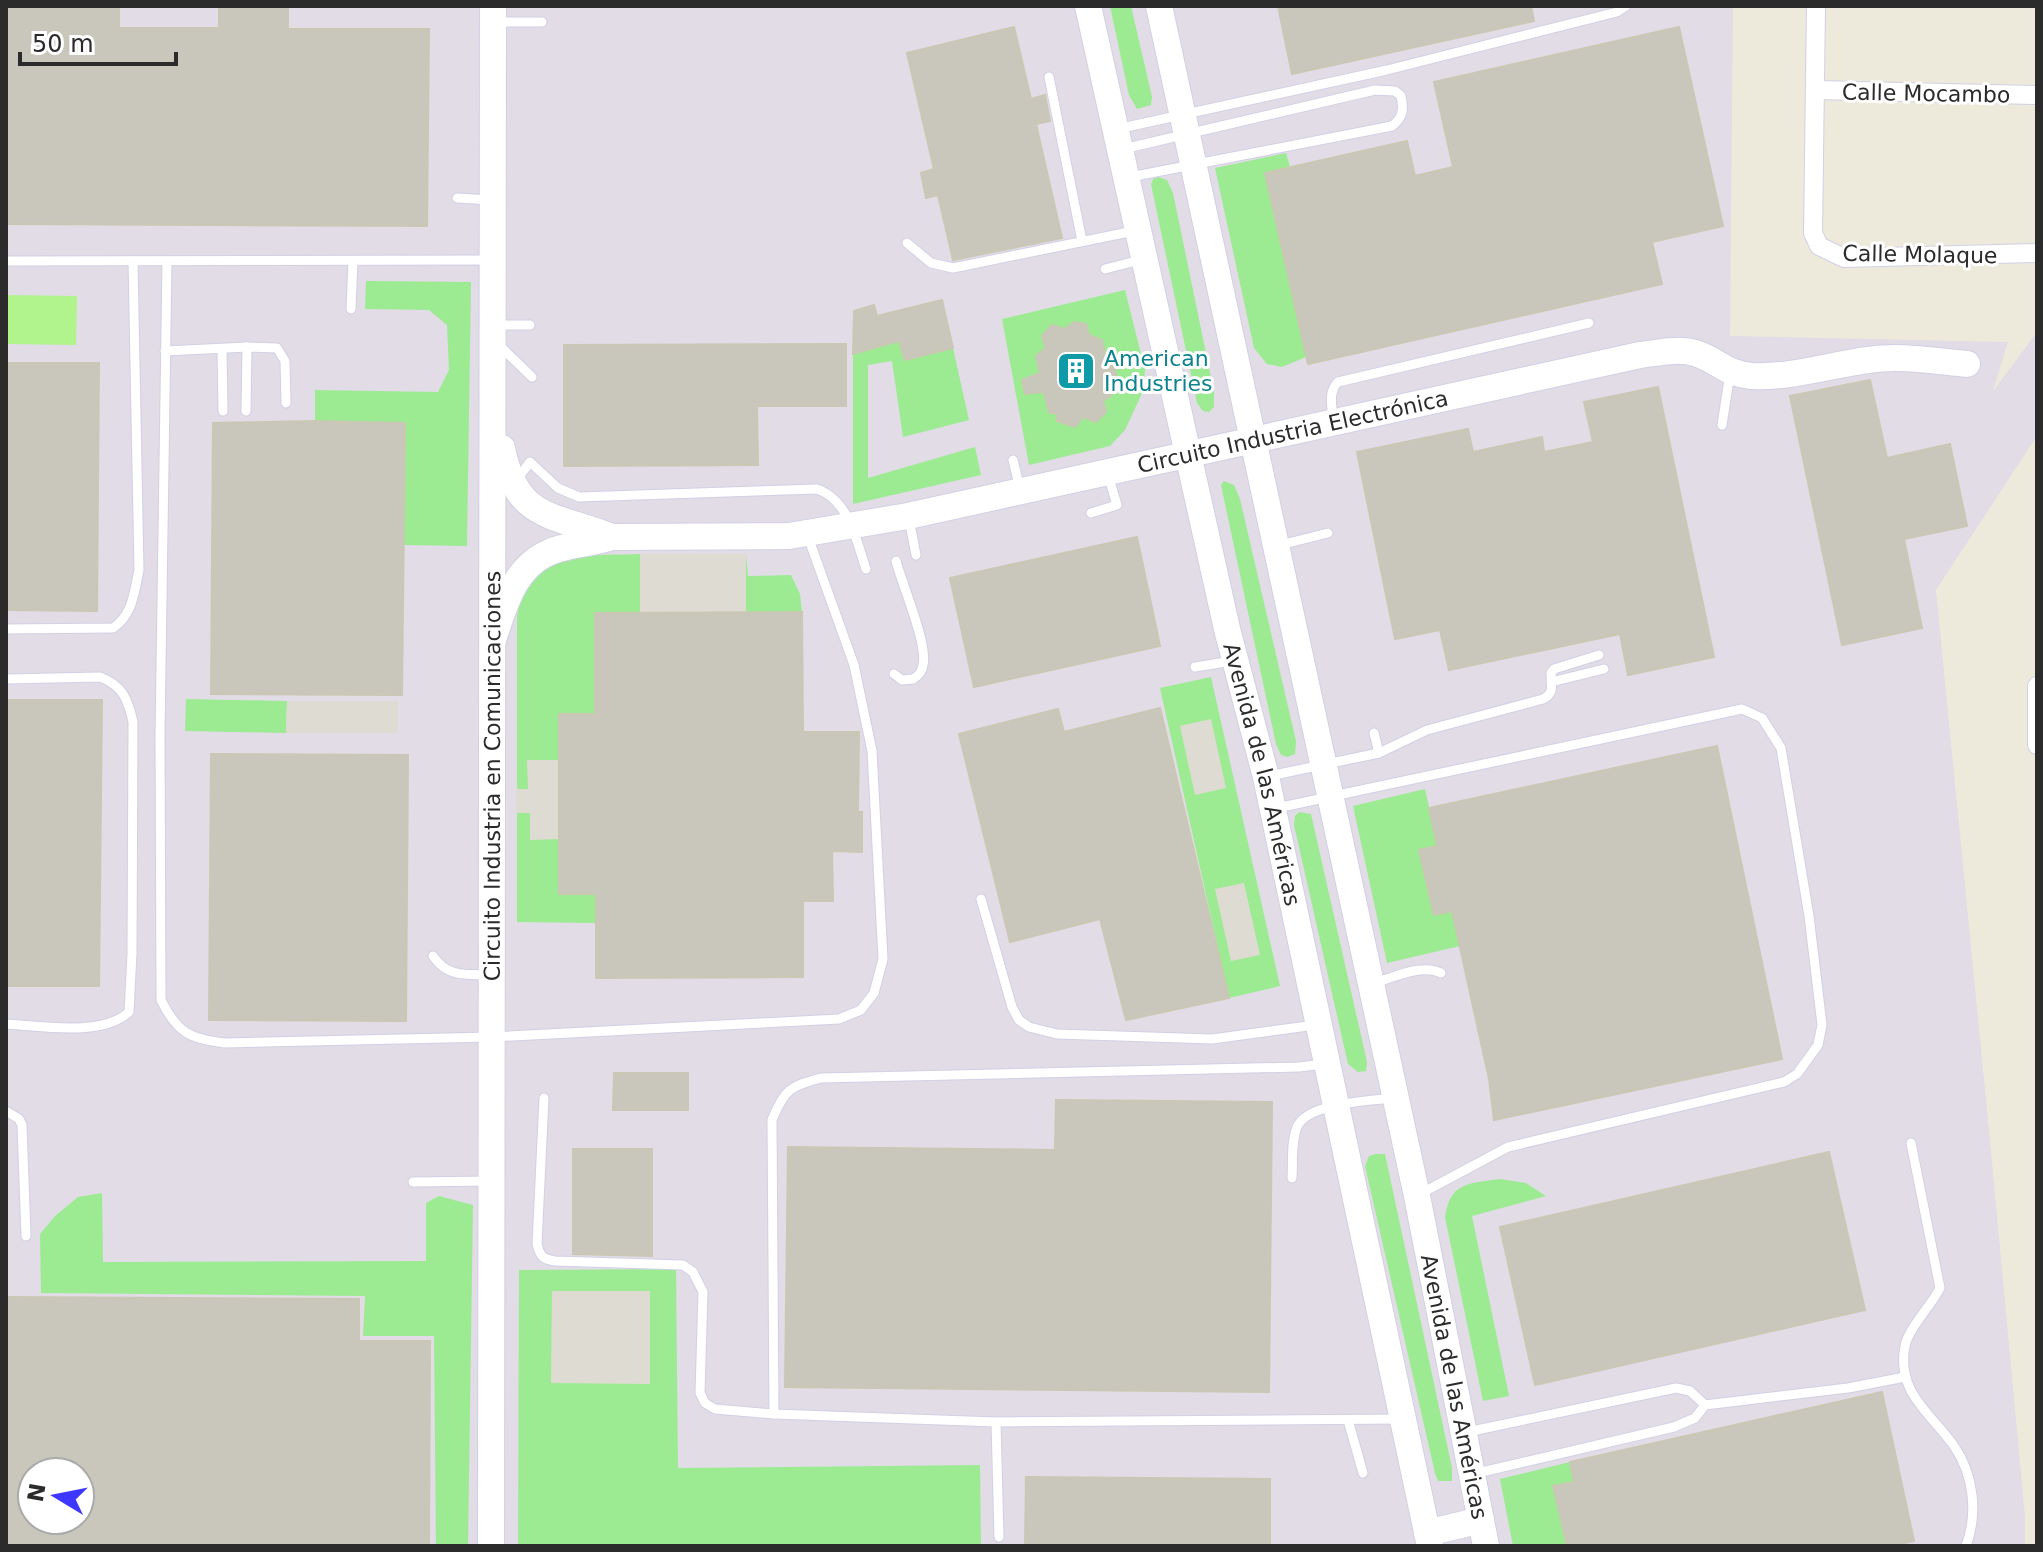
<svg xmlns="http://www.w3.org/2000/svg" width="2043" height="1552" viewBox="0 0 2043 1552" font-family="'DejaVu Sans',sans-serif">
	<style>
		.industrial { fill: #e1dce6; fill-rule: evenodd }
		.green { fill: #9ceb92 }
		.pitch { fill: #b1f38c }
		.plaza { fill: #dedcd2 }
		.building { fill: #c9c7bb; stroke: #cac7b4; stroke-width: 2; fill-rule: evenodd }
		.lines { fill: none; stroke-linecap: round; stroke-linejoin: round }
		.lane-casing { stroke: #d1d0e5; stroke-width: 11 }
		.street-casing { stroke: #d1d0e5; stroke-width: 20 }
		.secondary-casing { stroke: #d1d0e5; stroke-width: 28 }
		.lane { stroke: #fff; stroke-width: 9 }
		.street { stroke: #fff; stroke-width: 18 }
		.secondary { stroke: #fff; stroke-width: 26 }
		.labels { text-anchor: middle; stroke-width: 6; stroke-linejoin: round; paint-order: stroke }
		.street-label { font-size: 22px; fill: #2b2b2b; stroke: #fff }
		.culture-label { font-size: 22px; fill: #0d838f; stroke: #fff; text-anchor: start }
	</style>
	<rect width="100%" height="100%" fill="#eeeadb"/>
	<path class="industrial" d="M 6,6 L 1733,6 L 1730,336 L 2008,342 L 1993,391 L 2037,332 L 2037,436 L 1936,590 L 1989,1130 L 2025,1516 L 2025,1546 L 6,1546 ZM 32,1472 L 80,1472 L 80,1520 L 32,1520 Z"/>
	<g class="green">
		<polygon points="1110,6 1131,6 1152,97 1151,105 1137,109 1129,95"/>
		<polygon points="1286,153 1290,167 1266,173 1306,357 1282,367 1267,364 1254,348 1215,168"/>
		<polygon points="1158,177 1167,180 1173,193 1214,392 1214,407 1209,412 1203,411 1197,403 1151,184 1153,179"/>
		<polygon points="366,281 471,282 467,546 403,545 405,423 315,421 315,390 438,392 449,370 447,325 429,310 365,309"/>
		<polygon points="1125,290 1145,370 1143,391 1125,430 1110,446 1029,465 1002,319"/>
		<polygon points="899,341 905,360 953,348 969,420 903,437 892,361 868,365 868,478 975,447 981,475 853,504 853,354"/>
		<polygon points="1224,481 1234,485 1240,499 1296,741 1295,754 1287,757 1281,755 1276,744 1221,485"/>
		<path d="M 640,554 L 746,554 L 748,576 L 791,575 L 800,594 L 802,612 L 595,613 L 595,714 L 559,714 L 560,839 L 596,894 L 596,923 L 517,922 L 517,616 C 520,603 524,585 535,575 C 562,550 606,556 640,554 Z"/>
		<polygon points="1211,677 1280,986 1229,998 1160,688"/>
		<polygon points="186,699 287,701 286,733 185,731"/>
		<polygon points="1425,789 1460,946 1387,963 1353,806"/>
		<polygon points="1299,812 1311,814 1367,1062 1366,1071 1358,1072 1348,1064 1294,825 1295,816"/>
		<polygon points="1376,1154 1385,1154 1452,1468 1452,1481 1438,1481 1435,1473 1365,1166 1369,1156"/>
		<path d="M 1500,1179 L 1526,1183 L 1546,1196 L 1472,1216 L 1509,1396 L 1483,1401 L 1445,1217 C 1451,1181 1468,1184 1500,1179 Z"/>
		<polygon points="102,1193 103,1262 426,1261 426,1203 439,1196 473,1205 468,1546 436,1546 434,1336 363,1336 365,1296 41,1293 40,1234 55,1216 78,1197"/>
		<polygon points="676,1269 678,1468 980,1465 981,1546 518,1546 519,1270"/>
		<polygon points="1570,1462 1574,1482 1553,1487 1567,1546 1513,1546 1500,1479"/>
	</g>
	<polygon class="pitch" points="6,295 77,296 76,345 6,344"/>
	<g class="plaza">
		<rect x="640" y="554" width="106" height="59"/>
		<polygon points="287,701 398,701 398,733 286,733"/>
		<polygon points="1211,719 1226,788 1195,795 1180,726"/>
		<polygon points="527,760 559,760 560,839 530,840 530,813 516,813 516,789 528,789"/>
		<polygon points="1244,883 1260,955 1231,961 1215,889"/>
		<polygon points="552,1291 650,1291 650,1384 551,1383"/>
	</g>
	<g class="building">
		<polygon points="6,6 119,6 119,28 219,28 219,6 288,6 288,29 429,29 427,226 6,224"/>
		<polygon points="1278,6 1531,6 1534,21 1292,74"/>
		<polygon points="1014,27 1031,99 1045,95 1050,121 1036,124 1062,238 953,260 938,195 926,198 921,173 934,169 907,53"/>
		<polygon points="1679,27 1723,226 1652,242 1662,284 1308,364 1265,173 1407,141 1415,176 1453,167 1434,82"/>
		<polygon points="942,300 953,348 905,360 899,341 853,354 854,311 874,305 877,316"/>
		<polygon points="1074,322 1086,324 1089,335 1102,340 1106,358 1113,356 1116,375 1110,377 1114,393 1103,401 1106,412 1096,422 1083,417 1075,427 1057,421 1056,413 1049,413 1044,392 1025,394 1022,380 1040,373 1036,356 1046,348 1042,336 1052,325 1065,329"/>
		<polygon points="846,344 846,406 757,406 758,465 564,466 564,345"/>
		<polygon points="6,363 99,363 97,611 6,610"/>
		<polygon points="1870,380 1887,458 1950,444 1967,526 1904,539 1922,628 1842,645 1790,396"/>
		<polygon points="1658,387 1714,657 1628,675 1620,634 1449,670 1440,630 1395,639 1357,452 1468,429 1473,452 1542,437 1544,452 1593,442 1584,402"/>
		<polygon points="315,421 405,423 402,695 211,694 213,423"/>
		<polygon points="1137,537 1160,646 974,687 950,578"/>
		<polygon points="802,612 803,732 859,732 858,812 862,812 862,852 832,851 833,901 803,901 803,977 596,978 596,894 559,894 559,714 595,714 595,613"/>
		<polygon points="6,700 102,700 99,986 6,986"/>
		<polygon points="1160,708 1229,998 1126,1020 1100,919 1010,942 959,734 1058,709 1064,732"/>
		<polygon points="1717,746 1782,1059 1494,1120 1489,1079 1452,911 1434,915 1419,850 1437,846 1429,808"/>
		<polygon points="211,754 408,755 406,1021 209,1020"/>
		<polygon points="614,1073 688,1073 688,1110 613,1110"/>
		<polygon points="1056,1100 1272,1102 1269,1392 785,1387 788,1147 1055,1150"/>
		<polygon points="573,1149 652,1149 652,1256 573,1254"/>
		<polygon points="1829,1152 1865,1310 1535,1385 1500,1227"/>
		<path d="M 6,1297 L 359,1299 L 359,1341 L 430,1341 L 429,1546 L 6,1546 ZM 32,1472 L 80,1472 L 80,1520 L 32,1520 Z"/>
		<polygon points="1882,1392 1914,1541 1890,1546 1567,1546 1553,1486 1574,1482 1570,1462"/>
		<polygon points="1026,1477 1270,1479 1270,1546 1025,1546"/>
	</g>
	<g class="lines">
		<g class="lane-casing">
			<g id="lane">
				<polyline points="497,22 542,22"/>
				<polyline points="1049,77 1082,241"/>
				<polyline points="1117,129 1387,70 1617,12 1626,6"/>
				<path d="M 1123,149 L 1375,90 L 1395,91 L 1401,96 C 1404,109 1403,118 1392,126 L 1130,177"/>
				<polyline points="457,198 490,200"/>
				<polyline points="907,243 931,263 953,268 1134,231"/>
				<polyline points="6,261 491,260"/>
				<path d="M 167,261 L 160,734 L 161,1000 C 177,1032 189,1039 225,1043 L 491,1037 L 839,1019 L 861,1010 L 874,993 L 883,959 L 872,751 L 854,665 L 807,534"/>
				<polyline points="1105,269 1140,260"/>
				<polyline points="351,309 353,261"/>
				<polyline points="497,325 530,325"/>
				<polyline points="497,343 532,377"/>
				<polyline points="222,349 223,411"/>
				<polyline points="165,351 247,347 277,348 285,361 286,403"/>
				<polyline points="246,411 247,347"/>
				<path d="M 1333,419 C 1332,406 1328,392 1338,382 L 1589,323"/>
				<polyline points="1722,425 1730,373"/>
				<polyline points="1013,460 1020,489"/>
				<path d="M 515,482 L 530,462 L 558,488 L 579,497 L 817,489 C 849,500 856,540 866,569"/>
				<polyline points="1091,513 1117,505 1108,475"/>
				<polyline points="909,519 916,555"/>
				<polyline points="1280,545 1328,533"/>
				<path d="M 6,629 L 113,628 C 133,615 134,592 139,570 L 133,261"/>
				<polyline points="1195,667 1232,661"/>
				<path d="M 894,674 L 902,680 L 913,679 C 919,675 922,672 923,665 C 928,644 902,584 896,561"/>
				<path d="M 6,679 L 100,677 C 122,685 128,699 133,722 L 132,954 L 129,1012 C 102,1037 41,1026 6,1024"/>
				<polyline points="1551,682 1604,669"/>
				<polyline points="1374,733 1379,753"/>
				<path d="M 1269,776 L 1379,753 L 1427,730 L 1543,699 C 1555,693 1551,685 1551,673 L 1554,669 L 1599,655"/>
				<polyline points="1277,808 1742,709 1762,718 1781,748 1809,916 1822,1025 1818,1045 1797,1074 1784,1082 1508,1147 1420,1194"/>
				<polyline points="981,899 1012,1007 1019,1020 1029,1027 1057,1034 1212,1039 1315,1025"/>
				<path d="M 433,956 C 448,978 466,974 491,975"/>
				<path d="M 1374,983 C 1393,978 1422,963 1441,973"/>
				<path d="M 544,1098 L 537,1244 C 540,1256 542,1259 555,1261 L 683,1265 L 693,1272 L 703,1292 L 700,1393 L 705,1403 L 715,1409 L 774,1414 L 996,1422 L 1398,1419"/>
				<polyline points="6,1111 19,1119 22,1125 26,1236"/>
				<path d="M 1911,1143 L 1940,1288 C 1931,1306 1908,1329 1905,1346 C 1896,1393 1931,1413 1954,1446 C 1974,1475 1978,1514 1966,1546"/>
				<path d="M 1292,1178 C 1293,1162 1291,1142 1297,1127 C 1307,1103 1369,1101 1392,1098"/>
				<polyline points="413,1182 490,1181"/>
				<path d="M 774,1414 L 772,1120 C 784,1090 790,1086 821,1078 L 1299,1067 L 1324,1064"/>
				<polyline points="1348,1420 1363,1473"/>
				<polyline points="996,1422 999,1537"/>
				<polyline points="1467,1432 1676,1388 1690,1391 1705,1405"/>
				<polyline points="1473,1474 1674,1427 1695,1418 1705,1405 1848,1388 1905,1377"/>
			</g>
		</g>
		<g class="street-casing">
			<g id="street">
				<polyline points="1816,6 1813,233 1819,246 1844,258 2037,253"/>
				<polyline points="1816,90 2037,95"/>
				<polyline points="2037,686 2037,745"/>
			</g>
		</g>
		<g class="secondary-casing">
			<g id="secondary">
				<path id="s1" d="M 1088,6 L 1227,629 L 1266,777 L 1430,1546"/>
				<path id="s2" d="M 1159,6 L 1417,1196 L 1486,1546"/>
				<path d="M 502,448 C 516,521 554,514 612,537"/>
				<path id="s3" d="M 493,640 C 504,606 514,567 550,552 C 568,544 592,544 612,537 L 789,536 L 908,516 L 1640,355 C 1657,353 1678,348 1695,353 C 1718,360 1725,374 1752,376 C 1791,378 1830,365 1868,360 C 1901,355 1935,361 1967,364"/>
				<polyline points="1427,1533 1481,1520"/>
				<path id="s4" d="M 491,1546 L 493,6"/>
			</g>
		</g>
		<use href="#lane" class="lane"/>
		<use href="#street" class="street"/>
		<use href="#secondary" class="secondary"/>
	</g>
	<defs>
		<g id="building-square" transform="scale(2)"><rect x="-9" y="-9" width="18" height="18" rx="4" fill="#0f9aa8" stroke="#fff"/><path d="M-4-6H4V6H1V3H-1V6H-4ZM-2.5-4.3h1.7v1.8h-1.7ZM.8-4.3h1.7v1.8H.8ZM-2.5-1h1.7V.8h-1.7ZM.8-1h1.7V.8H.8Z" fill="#fff"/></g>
	</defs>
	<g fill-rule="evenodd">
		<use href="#building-square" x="1076" y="371"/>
	</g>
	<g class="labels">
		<g class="street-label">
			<text transform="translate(1926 93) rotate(1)" y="8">Calle Mocambo</text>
			<text transform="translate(1920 254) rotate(1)" y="8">Calle Molaque</text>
			<text dy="8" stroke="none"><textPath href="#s3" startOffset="864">Circuito Industria Electrónica</textPath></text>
			<text dy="8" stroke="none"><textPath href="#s1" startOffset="788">Avenida de las Américas</textPath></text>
			<text dy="8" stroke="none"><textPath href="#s4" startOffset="770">Circuito Industria en Comunicaciones</textPath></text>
			<text dy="8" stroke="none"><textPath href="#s2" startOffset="1412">Avenida de las Américas</textPath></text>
		</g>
		<g class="culture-label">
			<text x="1104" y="366">American<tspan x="1104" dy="25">Industries</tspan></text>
		</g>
	</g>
	<rect width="2043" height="1552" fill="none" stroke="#2b2b2b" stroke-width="16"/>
	<g transform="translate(56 1496) rotate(280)"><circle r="38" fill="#ffffff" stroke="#aaaaaa" stroke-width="2"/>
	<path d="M0-6L14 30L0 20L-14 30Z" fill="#3e37ff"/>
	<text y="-12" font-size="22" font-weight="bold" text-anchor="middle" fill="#2b2b2b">N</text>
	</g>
	<path d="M20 52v12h156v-12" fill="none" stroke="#2b2b2b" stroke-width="4"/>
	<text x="32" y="52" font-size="24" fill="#2b2b2b" stroke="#ffffff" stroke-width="6" paint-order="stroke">50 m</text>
</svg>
